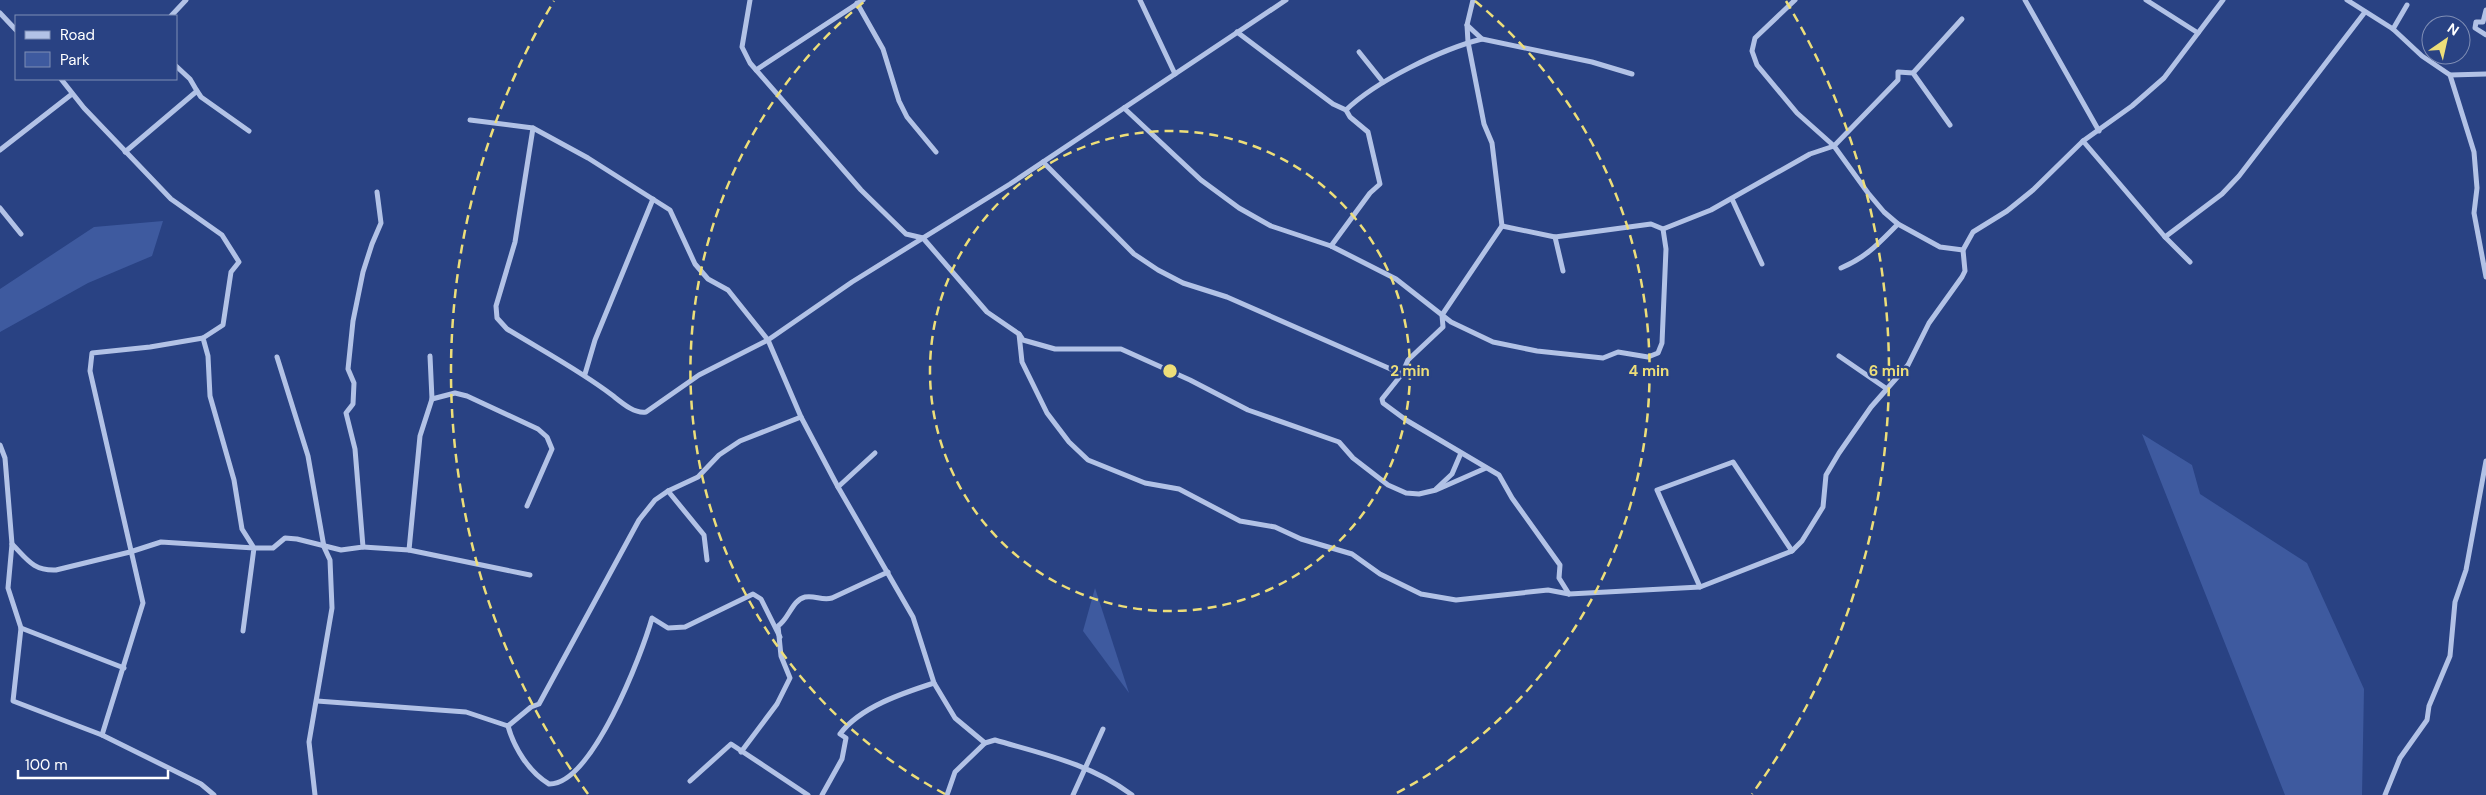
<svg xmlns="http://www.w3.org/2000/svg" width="2486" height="795" viewBox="0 0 2486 795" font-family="'DM Sans',sans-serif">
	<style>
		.green { fill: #3e5a9f }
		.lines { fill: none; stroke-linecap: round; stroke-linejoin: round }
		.minor { stroke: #b2c2e6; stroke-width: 5 }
		.ring { fill: none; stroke: #edde79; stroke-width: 2.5; stroke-dasharray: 9 6 }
		.centre { fill: #edde79; stroke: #294283; stroke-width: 2.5 }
		.ring-label { font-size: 15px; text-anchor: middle; font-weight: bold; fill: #edde79; stroke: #294283; stroke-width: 5; stroke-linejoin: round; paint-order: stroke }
	</style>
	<rect width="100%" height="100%" fill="#294283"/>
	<g class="green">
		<polygon points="163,221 152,256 88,283 0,332 0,289 94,227"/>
		<polygon points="2142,434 2192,465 2200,494 2307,563 2364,689 2362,795 2285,795"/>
		<polygon points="1095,588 1129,693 1083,631"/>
	</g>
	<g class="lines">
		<g class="minor">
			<polyline points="750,0 742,47 750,63 861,190 906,234 923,238 987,312 1019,334 1023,340 1055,349 1121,349 1190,380 1248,410 1339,442 1353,458 1388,485 1406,493 1419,494 1436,490 1486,468"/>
			<polyline points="1140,0 1175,74"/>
			<polyline points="1473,0 1467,25 1468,42 1484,124 1492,143 1502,226 1442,315 1443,327 1408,360 1402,374 1382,399 1383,403 1406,420 1499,475 1512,498 1560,565 1559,578 1569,594"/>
			<polyline points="1795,0 1755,38 1752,51 1757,65 1797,113 1834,146 1868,193 1884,212 1898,224 1940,247 1963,250"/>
			<polyline points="2025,0 2099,131"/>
			<polyline points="2146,0 2198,33"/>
			<polyline points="2347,0 2393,29 2422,56 2450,75 2486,74"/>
			<polyline points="857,3 883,49 899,101 907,117 936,152"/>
			<polyline points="2486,10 2483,22 2476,22 2475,28 2486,35"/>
			<polyline points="0,13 16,30"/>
			<polyline points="171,16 186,0"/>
			<polyline points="1467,25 1482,39 1592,62 1632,74"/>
			<polyline points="2393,29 2407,5"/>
			<path d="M 1237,32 L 1333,104 L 1346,110 C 1376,81 1442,49 1482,39"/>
			<polyline points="1359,52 1383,82"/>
			<polyline points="756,70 863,0"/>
			<polyline points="1913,73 1962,19"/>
			<polyline points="2450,75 2474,152 2477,188 2474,213 2486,277"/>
			<polyline points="61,79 84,108 171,199 222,235 239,262 231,272 223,325 203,338 208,356 210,396 234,480 242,529 254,548 273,548 285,538 297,539 341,550 363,547 355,449 346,413 353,404 354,383 348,369 353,321 363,272 372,244 381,223 377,192"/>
			<polyline points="197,91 201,97 249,131"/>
			<polyline points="1124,108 1201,180 1239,208 1271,226 1331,246 1396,279 1451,322 1493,342 1537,351 1603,358 1618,352 1648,357 1658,353 1662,343 1666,249 1663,229 1651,224 1555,237 1502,226"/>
			<path d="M 470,120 L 533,128 L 588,158 L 670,210 L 695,264 L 708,279 L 728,290 L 768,340 L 801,417 L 838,487 L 913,617 L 934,683 L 955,718 L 985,743 L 995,740 C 1043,754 1091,764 1132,795"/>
			<path d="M 533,128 L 515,242 L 496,306 L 497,318 L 507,329 C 543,351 579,370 612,395 C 621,402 634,414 646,412 L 699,375 L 768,340 L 852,282 L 1010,184 L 1286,0"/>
			<polyline points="2083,141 2165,237 2190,262"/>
			<polyline points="0,150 72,94"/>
			<polyline points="125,152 197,91 190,79 176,66"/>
			<polyline points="1043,162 1134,254 1158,270 1183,283 1227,297 1402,374"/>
			<polyline points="1732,199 1762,264"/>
			<polyline points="0,208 21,234"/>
			<polyline points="1663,229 1711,210 1810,154 1834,146 1898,80 1898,72 1913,73 1950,125"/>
			<polyline points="1555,237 1563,271"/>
			<polyline points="2165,237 2222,194 2239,176 2365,12"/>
			<polyline points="1331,246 1370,193 1380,184 1368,132 1350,117 1346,110"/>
			<path d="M 1841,268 C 1867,257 1879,243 1898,224"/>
			<polyline points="1019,334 1022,362 1047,413 1069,442 1088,460 1145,483 1179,489 1240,521 1275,527 1301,539 1352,554 1380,574 1421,594 1456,600 1548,590 1569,594 1700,587 1792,551 1802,541 1823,507 1826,475 1839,453 1871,407 1908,365 1929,323 1962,277 1965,271 1963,250 1973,232 2007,211 2033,190 2083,141 2132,106 2164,78 2223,0"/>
			<polyline points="203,338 150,347 92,353 90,371 143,603 102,735 201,784 214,795"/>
			<polyline points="1839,356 1887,389"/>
			<polyline points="277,357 308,456 324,547 330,560 332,608 309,742 315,795"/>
			<polyline points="585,374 595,340 653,199"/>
			<polyline points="432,399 455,393 467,396 538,429 547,437 552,449 527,506"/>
			<polyline points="0,445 5,458 12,544 8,588 21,628 13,701 102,735"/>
			<polyline points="838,487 875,453"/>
			<polyline points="1436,489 1452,474 1461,453"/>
			<polyline points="668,491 704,535 707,560"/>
			<path d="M 12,544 C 27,559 33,571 56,570 L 130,552 L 161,542 L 254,548 L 243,631"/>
			<polyline points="363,547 409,550 420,436 432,399 430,356"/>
			<polyline points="409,550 530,575"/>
			<polyline points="1700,587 1657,490 1733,462 1792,551"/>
			<polyline points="21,628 124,668"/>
			<polyline points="317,701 466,712 508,726 531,707 539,704 639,520 655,500 668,491 698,477 719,455 740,441 801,417"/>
			<path d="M 508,726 C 514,748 529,772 549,784 C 592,785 642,654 652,618 L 668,628 L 685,627 L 753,594 L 761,599 L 780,637"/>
			<path d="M 741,752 L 777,704 L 790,678 L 781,656 L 778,626 C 789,619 792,600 805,597 C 815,595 822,601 832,598 L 888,572"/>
			<polyline points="690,781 731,744 808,795"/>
			<path d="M 822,795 L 842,759 L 846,738 L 840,734 C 860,707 903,693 934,683"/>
			<polyline points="947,795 955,772 985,743"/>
			<polyline points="1073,795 1103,729"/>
			<polyline points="2385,795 2400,758 2427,720 2429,706 2450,656 2455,602 2466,570 2486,461"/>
		</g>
	</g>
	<g class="ring">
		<circle cx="1170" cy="371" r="240"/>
		<path d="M945 794A479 479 0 0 1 865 1M1475 1A479 479 0 0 1 1395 794"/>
		<path d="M588 794A719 719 0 0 1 554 1M1786 1A719 719 0 0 1 1752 794"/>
	</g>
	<circle cx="1170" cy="371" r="8" class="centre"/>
	<g class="ring-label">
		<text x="1410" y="376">2 min</text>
		<text x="1649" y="376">4 min</text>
		<text x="1889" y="376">6 min</text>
	</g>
	<rect x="15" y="15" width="162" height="65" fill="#294283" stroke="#7f8eb5"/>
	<rect x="25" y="31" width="25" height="8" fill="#b2c2e6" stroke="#7f8eb5"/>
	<text x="60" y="40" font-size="15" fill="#ffffff">Road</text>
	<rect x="25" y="52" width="25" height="15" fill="#3e5a9f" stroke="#7f8eb5"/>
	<text x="60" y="65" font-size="15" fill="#ffffff">Park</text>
	<g transform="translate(2446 40) rotate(34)"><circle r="24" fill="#294283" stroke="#7f8eb5"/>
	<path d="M0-4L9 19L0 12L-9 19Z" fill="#edde79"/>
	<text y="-8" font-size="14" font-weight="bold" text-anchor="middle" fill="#ffffff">N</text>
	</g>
	<path d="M18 770v8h150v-8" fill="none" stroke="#ffffff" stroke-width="2.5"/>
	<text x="25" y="770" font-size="15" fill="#ffffff" stroke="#294283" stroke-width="4" paint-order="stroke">100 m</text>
</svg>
